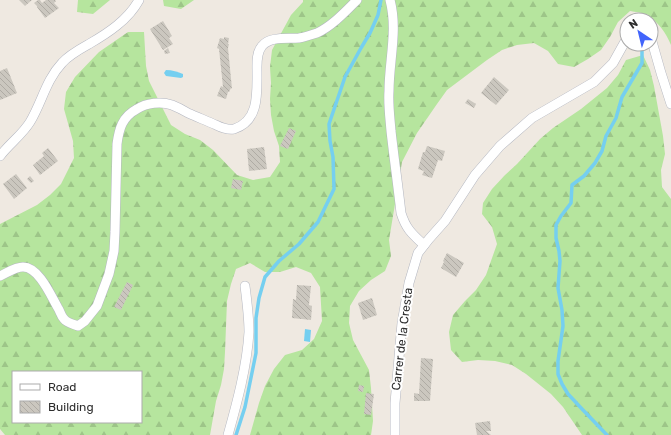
<svg xmlns="http://www.w3.org/2000/svg" width="671" height="435" viewBox="0 0 671 435" font-family="Rubik,sans-serif">
	<style>
		.forest { fill: url(#forest-firs); fill-rule: evenodd }
		.water { fill: #75cff0 }
		.lines { fill: none; stroke-linecap: round; stroke-linejoin: round }
		.stream { stroke: #75cff0; stroke-width: 3.5 }
		.building { fill: url(#building-back-hatch) }
		.street-casing { stroke: #b4b7c1; stroke-width: 10 }
		.street { stroke: #fff; stroke-width: 9 }
		.labels { text-anchor: middle; stroke-width: 4; stroke-linejoin: round; paint-order: stroke }
		.street-label { font-size: 12px; fill: #2e2e2e; stroke: #fff }
	</style>
	<defs>
		<pattern id="forest-firs" width="22" height="20" patternUnits="userSpaceOnUse"><rect width="22" height="20" fill="#b6e59e"/><path d="M5 1l3.5 6h-7zM16 11l3.5 6h-7z" fill="#9dc588"/></pattern>
		<pattern id="building-back-hatch" width="6" height="6" patternUnits="userSpaceOnUse"><rect width="6" height="6" fill="#cbc7bf"/><path d="M-1 5l2 2M0 0l6 6M5-1l2 2" fill="none" stroke="#afaba4"/></pattern>
	</defs>
	<rect width="100%" height="100%" fill="#efe9e1"/>
	<g class="forest">
		<polygon points="78,0 110,0 93,14 77,12"/>
		<polygon points="163,0 194,0 181,9 164,6"/>
		<path d="M 303,0 L 671,0 L 671,45 C 666,33 658,21 646,15 C 642,12 635,12 630,11 L 618,22 L 610,37 L 601,50 L 588,59 L 574,67 L 558,64 L 548,51 L 534,43 L 517,45 L 502,50 L 487,60 L 447,90 L 437,104 L 417,133 L 402,162 L 389,240 L 391,256 L 385,271 L 371,280 L 359,291 L 350,306 L 349,323 L 353,340 L 369,370 L 371,388 L 373,421 L 371,435 L 250,435 L 259,403 L 265,386 L 274,369 L 285,355 L 302,350 L 314,339 L 322,321 L 320,287 L 311,273 L 296,267 L 280,272 L 265,272 L 250,263 L 236,269 L 231,284 L 227,301 L 225,352 L 224,369 L 221,385 L 216,401 L 210,435 L 5,435 L 0,429 L 0,224 L 37,205 L 50,195 L 61,184 L 74,158 L 73,141 L 64,109 L 66,92 L 75,77 L 99,52 L 128,32 L 144,32 L 146,66 L 149,81 L 171,125 L 185,134 L 200,140 L 213,150 L 237,175 L 253,180 L 270,177 L 280,162 L 279,146 L 274,131 L 271,115 L 270,99 L 271,83 L 270,67 L 272,50 L 291,15 L 303,2 ZM 13,372 L 141,372 L 141,422 L 13,422 Z"/>
		<polygon points="643,55 650,70 654,86 663,136 665,154 661,170 662,187 671,199 671,435 582,435 563,407 551,394 526,374 512,365 495,361 478,360 462,362 451,350 449,332 453,315 465,301 476,290 486,275 497,244 492,227 482,214 483,203 492,189 505,175 517,164 540,139 553,128 581,109 607,88 618,75 626,60"/>
	</g>
	<g class="water">
		<path d="M 166,70 C 172,70 178,72 183,74 L 183,77 L 181,78 L 166,76 L 164,73 Z"/>
		<polygon points="305,329 311,330 310,342 304,341"/>
	</g>
	<g class="lines">
		<g class="stream">
			<polyline points="236,435 245,407 256,353 256,318 259,298 265,277 279,261 299,244 318,222 334,189 333,157 330,141 329,124 345,77 361,48 370,33 378,15 381,0"/>
			<polyline points="607,435 583,410 568,394 562,384 558,374 558,361 563,326 562,310 558,288 560,261 559,251 556,238 556,225 561,216 571,203 572,185 584,176 595,163 602,151 606,136 616,118 622,97 642,63 642,44"/>
		</g>
	</g>
	<g class="building">
		<polygon points="19,0 32,0 25,6"/>
		<polygon points="38,0 40,0 42,3 46,0 55,0 56,1 54,3 59,8 45,18 37,7 37,6 34,3"/>
		<polygon points="163,21 172,36 169,38 173,44 163,50 150,29"/>
		<polygon points="224,37 229,38 228,44 229,44 228,48 232,89 231,88 229,92 228,92 226,99 217,96 221,86 223,87 219,49 217,48 220,38 224,39"/>
		<polygon points="168,48 170,53 165,54 164,51"/>
		<polygon points="7,68 17,93 0,100 0,71"/>
		<polygon points="494,77 509,90 496,105 481,93"/>
		<polygon points="468,99 476,104 474,108 465,103"/>
		<polygon points="289,128 296,131 288,149 280,146"/>
		<polygon points="427,146 445,151 442,161 438,160 432,178 422,175 424,171 418,169 423,152 425,152"/>
		<polygon points="264,147 267,169 249,171 247,149"/>
		<polygon points="48,148 58,161 40,175 33,165 44,156 42,153"/>
		<polygon points="16,174 27,188 14,199 3,184"/>
		<polygon points="30,176 34,181 31,183 27,179"/>
		<polygon points="233,179 243,181 241,190 231,188"/>
		<polygon points="447,253 464,263 456,277 441,268 444,262 443,261"/>
		<polygon points="127,282 133,285 121,310 114,307"/>
		<polygon points="297,285 311,286 309,305 312,306 311,320 292,318 293,299 296,300"/>
		<polygon points="372,298 377,315 363,320 358,303"/>
		<polygon points="421,358 433,359 430,401 414,401 414,393 419,394"/>
		<polygon points="359,385 364,386 363,392 358,391"/>
		<polygon points="366,393 374,394 371,415 364,414"/>
		<polygon points="490,421 491,431 486,431 491,435 477,435 475,423"/>
	</g>
	<g class="lines">
		<g class="street-casing">
			<g id="street">
				<path d="M 390,0 C 398,30 389,61 389,91 C 388,104 390,118 391,131 C 394,158 398,186 401,213 C 406,229 412,234 424,245"/>
				<polyline points="651,38 661,73 671,104"/>
				<path d="M 0,156 C 9,144 22,135 30,122 C 42,102 46,80 62,63 C 69,55 80,49 89,44 C 108,33 128,20 139,0"/>
				<path d="M 0,276 C 7,273 15,267 23,267 C 39,267 51,296 58,308 C 60,311 61,316 64,319 C 67,323 73,324 78,326 L 85,321 L 97,306 L 109,274 L 114,251 L 115,232 L 117,144 C 119,129 122,117 137,109 C 146,103 161,101 172,105 C 177,107 183,110 188,113 C 197,117 207,121 216,125 C 222,128 227,130 234,129 C 259,121 257,94 257,72 C 257,64 256,53 262,46 C 270,36 287,39 299,38 C 305,37 311,35 317,33 C 332,26 345,12 357,0"/>
				<path d="M 228,435 C 237,403 247,366 249,332 C 249,317 247,302 245,286"/>
				<polyline points="395,435 395,403 402,323 409,283 418,253 429,239 445,221 475,175 500,146 532,118 582,89 594,82 613,63 627,38"/>
			</g>
		</g>
		<use href="#street" class="street"/>
	</g>
	<g class="labels">
		<g class="street-label">
			<text transform="translate(402 339) rotate(-83)" y="4">Carrer de la Cresta</text>
		</g>
	</g>
	<rect x="12" y="371" width="130" height="52" fill="#ffffff" stroke="#ababab"/>
	<rect x="20" y="384" width="20" height="6" fill="#ffffff" stroke="#ababab"/>
	<text x="48" y="391" font-size="12" fill="#2e2e2e">Road</text>
	<rect x="20" y="401" width="20" height="12" fill="url(#building-back-hatch)" stroke="#ababab"/>
	<text x="48" y="411" font-size="12" fill="#2e2e2e">Building</text>
	<g transform="translate(639 32) rotate(325)"><circle r="19" fill="#ffffff" stroke="#ababab"/>
	<path d="M0-3L7 15L0 10L-7 15Z" fill="#4264fb"/>
	<text y="-6" font-size="11" font-weight="bold" text-anchor="middle" fill="#2e2e2e">N</text>
	</g>
</svg>
